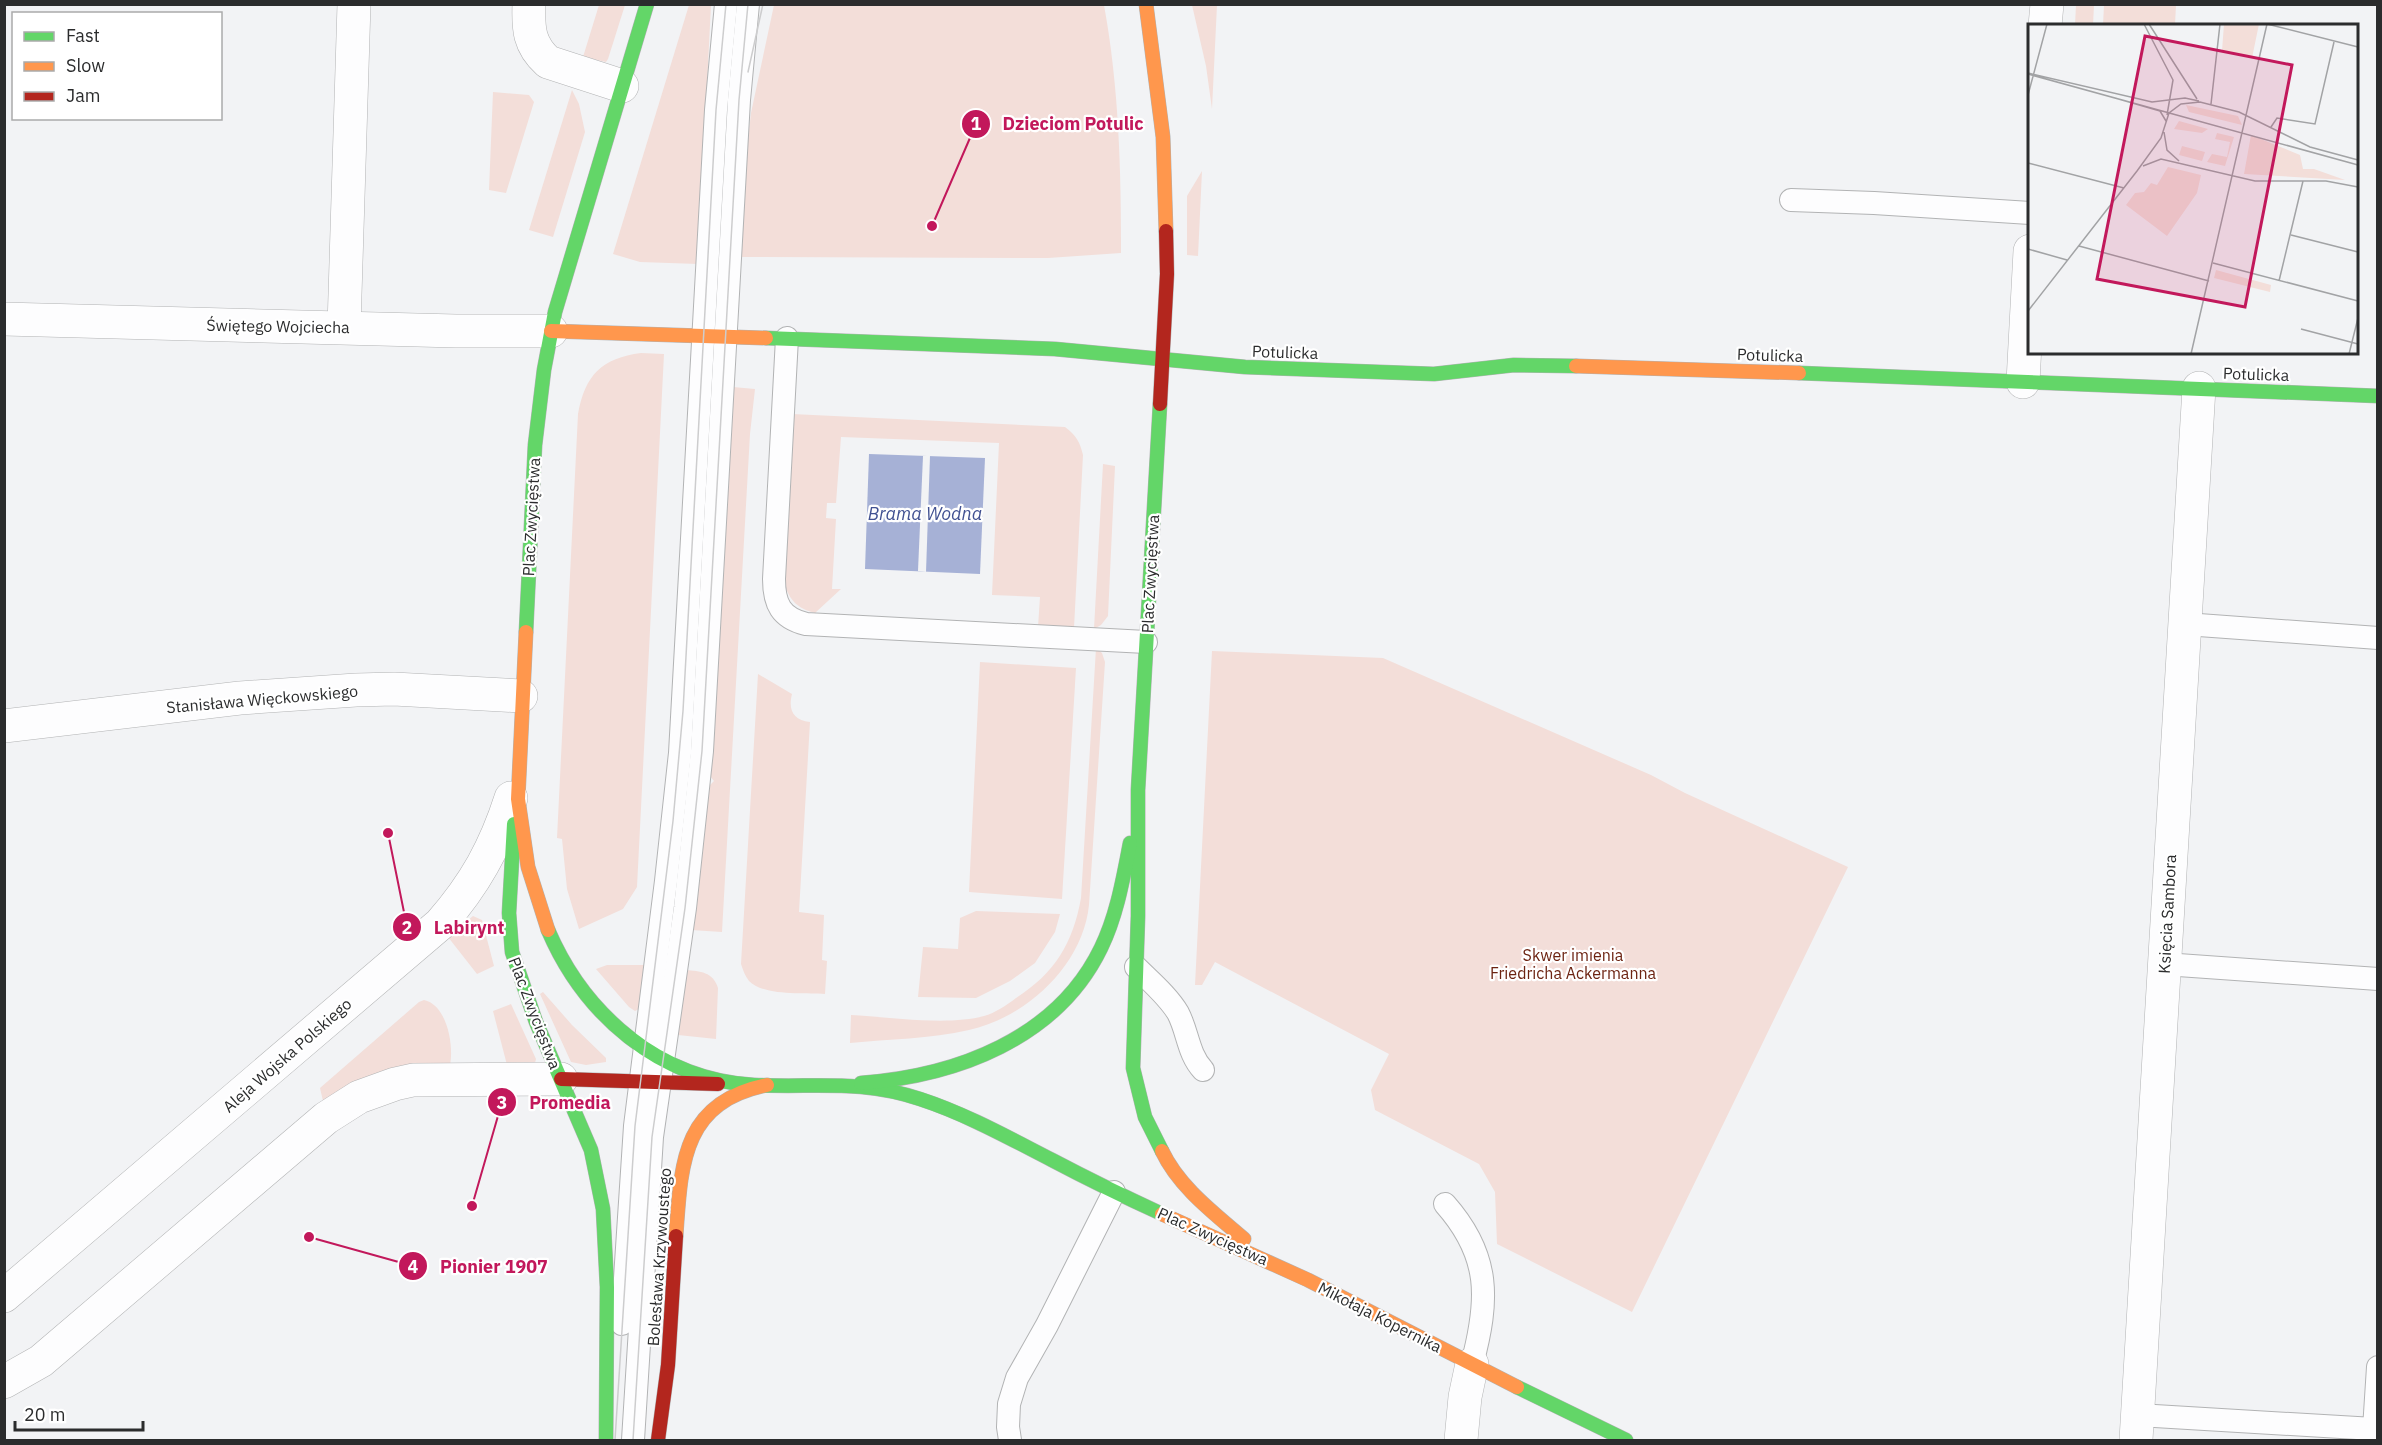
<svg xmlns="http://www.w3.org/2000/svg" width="2382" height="1445" viewBox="0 0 2382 1445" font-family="'IBM Plex Sans',sans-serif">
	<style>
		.green { fill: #f3ded9 }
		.water { fill: #a6b1d6 }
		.pier { fill: #f2f3f5 }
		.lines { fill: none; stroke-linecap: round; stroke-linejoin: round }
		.lane-casing { stroke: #b2b3b4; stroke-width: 24 }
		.street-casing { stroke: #b2b3b4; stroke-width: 34 }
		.fast-casing { stroke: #b2b3b4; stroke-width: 15 }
		.slow-casing { stroke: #b2b3b4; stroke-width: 15 }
		.jam-casing { stroke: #b2b3b4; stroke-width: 15 }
		.lane { stroke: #fdfdfe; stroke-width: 22 }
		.street { stroke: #fdfdfe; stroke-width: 33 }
		.fast { stroke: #63d668; stroke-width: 14 }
		.slow { stroke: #ff974d; stroke-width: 14 }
		.jam { stroke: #b3261e; stroke-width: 14 }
		.tram { stroke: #cdcdce; stroke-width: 1.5 }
		.labels { text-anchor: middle; stroke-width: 4.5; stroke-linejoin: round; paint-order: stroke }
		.street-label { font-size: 16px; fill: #2b2c2d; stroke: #fff }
		.park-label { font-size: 16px; fill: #6c2311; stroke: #fff }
		.water-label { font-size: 18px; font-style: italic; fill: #415192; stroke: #fff }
		.inset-road { fill: none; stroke: #a2a3a5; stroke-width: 1.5 }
		.view { fill: #c2185b; fill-opacity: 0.15; stroke: #c2185b; stroke-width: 3 }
		.inset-edge { fill: none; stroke: #2b2c2d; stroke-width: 3 }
		.leader { fill: none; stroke: #c2185b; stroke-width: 2 }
		.callout-dot { fill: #c2185b; stroke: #fff; stroke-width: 2 }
		.mark-label { font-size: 18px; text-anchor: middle; font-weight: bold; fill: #fff }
		.callout-label { font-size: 18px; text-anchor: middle; font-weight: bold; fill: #c2185b; stroke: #fff; stroke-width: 4.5; stroke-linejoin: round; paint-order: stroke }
	</style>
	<rect width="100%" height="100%" fill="#f2f3f5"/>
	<g class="green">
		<polygon points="599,5 625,5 608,59 606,62 583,57"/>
		<polygon points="689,5 711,5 698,264 640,262 613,254"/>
		<path d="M 774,5 L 1104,5 C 1119,87 1121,170 1121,253 L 1048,258 L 740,257 L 745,166 L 751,113 Z"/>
		<polygon points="1192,5 1217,5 1212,109 1206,66"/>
		<polygon points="2076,5 2094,5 2093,25 2075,25"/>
		<polygon points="2104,5 2176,5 2175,25 2103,25"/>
		<polygon points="572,90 579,104 585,132 553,237 529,230"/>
		<polygon points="493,92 529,95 534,102 506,193 489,190"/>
		<polygon points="1202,171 1198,256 1187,255 1187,196"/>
		<path d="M 641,353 L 664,354 L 637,887 L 623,909 L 579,929 L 567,889 L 562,839 L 557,838 L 578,414 C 585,375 602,358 641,353 Z"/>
		<polygon points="733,387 755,389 750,434 722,932 691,930 709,786 714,781 710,776"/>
		<path d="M 792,414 L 1065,427 C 1076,435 1080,442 1083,455 L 1074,628 L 1038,627 L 1040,597 L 992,595 L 999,443 L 841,437 L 836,503 L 827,503 L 826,518 L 836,519 L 832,589 L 841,589 L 815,613 C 797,608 790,601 784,583 Z"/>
		<polygon points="1103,464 1115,466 1108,616 1101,625 1094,629"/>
		<path d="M 1096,648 L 1102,653 L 1105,662 L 1089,905 C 1083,965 1027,1017 969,1030 C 930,1039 889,1039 850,1043 L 851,1015 C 889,1017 948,1026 984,1016 C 995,1013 1007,1005 1016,998 C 1055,973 1073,943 1081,898 Z"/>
		<polygon points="1212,651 1383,658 1651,775 1685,793 1848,867 1632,1312 1497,1244 1495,1192 1479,1164 1375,1110 1371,1090 1389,1054 1215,962 1202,985 1195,985"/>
		<polygon points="980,662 1076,668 1062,899 969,892"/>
		<path d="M 758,674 L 792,694 C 788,710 793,720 810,722 L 799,912 L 824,915 L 822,960 L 827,961 L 825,994 C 805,993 763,996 749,981 C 745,976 743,970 741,964 Z"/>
		<polygon points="976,911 1060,914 1055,932 1035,963 1010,981 976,998 918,997 923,947 958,949 960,918"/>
		<polygon points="473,916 482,920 494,966 477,974 448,937"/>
		<polygon points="607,965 645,965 639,1009 635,1011 629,1007 596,969"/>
		<path d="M 686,970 C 700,971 713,972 718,988 L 716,1039 L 678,1035 Z"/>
		<polygon points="543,992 572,1025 606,1058 606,1062 586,1065 571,1062 540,994"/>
		<path d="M 424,1000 C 447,1005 454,1045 450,1065 L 323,1101 L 320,1088 L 419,1002 Z"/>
		<polygon points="511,1004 536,1059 535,1063 507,1065 493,1011"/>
	</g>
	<polygon class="water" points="869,454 985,458 980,574 865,569"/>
	<polygon class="pier" points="923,456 930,456 926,572 918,571"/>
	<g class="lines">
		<g class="lane-casing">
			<g id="lane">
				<polyline points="1791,200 1874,203 2030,213"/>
				<path d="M 787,338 L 774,579 C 774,604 781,618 806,624 L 1146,642"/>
				<polyline points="2185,624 2378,638"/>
				<polyline points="2164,964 2378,979"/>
				<path d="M 1136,967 C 1150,981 1168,996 1178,1013 C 1188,1032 1188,1054 1203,1070"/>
				<path d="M 1445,1204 C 1491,1256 1489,1300 1472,1364"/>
				<polyline points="622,1324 635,1126 666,881 680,753 716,110 726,4"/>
				<polyline points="2138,1415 2374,1429 2378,1367"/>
				<polyline points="633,1440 652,1137 685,908 702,751 739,100 748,4"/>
				<polyline points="1010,1440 1008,1427 1009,1404 1017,1378 1047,1325 1114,1192"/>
			</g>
		</g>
		<g class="street-casing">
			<g id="street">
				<path d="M 529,4 C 528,29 529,45 548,62 L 622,86"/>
				<polyline points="2045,26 2047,4"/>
				<polyline points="4,319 456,331 551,331"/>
				<polyline points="344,327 354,4"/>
				<polyline points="2023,382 2030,251"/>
				<polyline points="4,726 240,698 356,690 394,689 521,696"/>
				<path d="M 4,1296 L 440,924 C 475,884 495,848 511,798"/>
				<polyline points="4,1382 41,1361 326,1118 359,1097 395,1084 413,1080 561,1079"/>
				<polyline points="1461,1440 1465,1397 1472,1364"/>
				<polyline points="2136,1440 2199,388"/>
			</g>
		</g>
		<g class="fast-casing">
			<g id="fast">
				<polyline points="766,338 1055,349 1245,367 1434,374 1514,365 1576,366"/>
				<polyline points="1799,373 2378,396"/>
				<polyline points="1160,404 1138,790 1138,916 1133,1068 1145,1117 1162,1151"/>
				<polyline points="526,632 535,445 544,370 555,312 647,4"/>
				<polyline points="514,824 509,913 512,952 536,1022 591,1150 603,1209 607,1287 606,1440"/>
				<path d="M 548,930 C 584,1014 659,1080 754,1085 C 814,1088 860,1079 920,1099 C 966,1114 1009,1138 1052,1160 C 1088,1179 1125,1197 1162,1214"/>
				<path d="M 861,1083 C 956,1076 1057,1039 1101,948 C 1117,915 1123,879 1130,843"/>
				<polyline points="1517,1387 1626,1440"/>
			</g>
		</g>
		<g class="slow-casing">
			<g id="slow">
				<polyline points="1146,4 1163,137 1166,231"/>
				<polyline points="551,331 766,338"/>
				<polyline points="1576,366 1799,373"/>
				<polyline points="526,632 518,799 528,867 548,930"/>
				<path d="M 1162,1151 C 1179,1187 1214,1213 1244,1239"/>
				<polyline points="1162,1214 1308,1280 1517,1387"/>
				<path d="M 676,1236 C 681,1164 682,1102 767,1085"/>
			</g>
		</g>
		<g class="jam-casing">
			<g id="jam">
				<polyline points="1160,404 1167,274 1166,231"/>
				<polyline points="561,1079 718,1084"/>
				<polyline points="658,1440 668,1365 676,1236"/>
			</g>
		</g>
		<use href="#lane" class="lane"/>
		<use href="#street" class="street"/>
		<use href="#fast" class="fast"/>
		<use href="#slow" class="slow"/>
		<use href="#jam" class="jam"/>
		<g class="tram">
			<polyline points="748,72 763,4"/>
			<polyline points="615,1440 635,1126 673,821 683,711 716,110 726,4"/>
			<polyline points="633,1440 652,1137 685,908 702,751 739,100 748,4"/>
		</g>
	</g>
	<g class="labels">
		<g class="street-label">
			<text transform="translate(278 326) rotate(1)" y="6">Świętego Wojciecha</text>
			<text transform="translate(1285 352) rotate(2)" y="6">Potulicka</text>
			<text transform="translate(1770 355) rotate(2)" y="6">Potulicka</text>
			<text transform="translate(2256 374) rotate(2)" y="6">Potulicka</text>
			<text transform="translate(531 517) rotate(-87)" y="6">Plac Zwycięstwa</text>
			<text transform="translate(1150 574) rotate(-87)" y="6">Plac Zwycięstwa</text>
			<text transform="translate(262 699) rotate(-5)" y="6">Stanisława Więckowskiego</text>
			<text transform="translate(2167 914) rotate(-87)" y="6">Księcia Sambora</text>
			<text transform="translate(535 1013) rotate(69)" y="6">Plac Zwycięstwa</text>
			<text transform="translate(287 1055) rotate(-41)" y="6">Aleja Wojska Polskiego</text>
			<text transform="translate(1213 1236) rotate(24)" y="6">Plac Zwycięstwa</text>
			<text transform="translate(659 1257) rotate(-86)" y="6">Bolesława Krzywoustego</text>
			<text transform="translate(1380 1317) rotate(27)" y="6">Mikołaja Kopernika</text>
		</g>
		<g class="park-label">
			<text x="1573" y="961">Skwer imienia<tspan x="1573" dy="18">Friedricha Ackermanna</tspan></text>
		</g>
		<g class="water-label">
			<text x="925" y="520">Brama Wodna</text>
		</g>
	</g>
	<g transform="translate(2028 24)">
		<rect width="330" height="330" fill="#f2f3f5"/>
		<path d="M 196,0 L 231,0 L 224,34 L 194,27 ZM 158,81 L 210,92 L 214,101 L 161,88 ZM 151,97 L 180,105 L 174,109 L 146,105 ZM 189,109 L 206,113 L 197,142 L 179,138 L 184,130 L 199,133 L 202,118 L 187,115 ZM 223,111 L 272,131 L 275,145 L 286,145 L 317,156 L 216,150 ZM 154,122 L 177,128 L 174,137 L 151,131 ZM 140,143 L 173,151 L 169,169 L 139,212 L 98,181 L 107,169 L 116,168 L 123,159 L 129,161 ZM 188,246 L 243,261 L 242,268 L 186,254 Z" fill="#f3ded9"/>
		<path class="inset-road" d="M 116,0 L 145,56 L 139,91M 121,0 L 169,75M 239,0 L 330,23M 0,49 L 124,78 L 157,74 L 171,77M 0,50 L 330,141M 0,71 L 19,0M 87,74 L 132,87 L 138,97M 183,80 L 192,0M 243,103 L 249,94 L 287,100 L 306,18M 136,108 L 139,126 L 151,137M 0,139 L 96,164M 115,142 L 133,135 L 227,157 L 298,157 L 330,163M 263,211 L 330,228M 51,222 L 181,257M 0,225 L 39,236M 185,239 L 330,277M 251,257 L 275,157M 0,287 L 109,147 L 133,114 L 141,89 L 153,80 L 172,78 L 211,88 L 282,123 L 330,136M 273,305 L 330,320M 163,330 L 239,0M 321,330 L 330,294"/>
		<path class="view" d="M 117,12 L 264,41 L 217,283 L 69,255 Z"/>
		<rect width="330" height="330" class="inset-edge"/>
	</g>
	<path class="leader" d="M932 226L976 124M388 833L407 927M472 1206L502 1102M309 1237L413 1266"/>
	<g class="callout-dot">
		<circle cx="932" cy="226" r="6"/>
		<circle cx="388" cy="833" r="6"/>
		<circle cx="472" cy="1206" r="6"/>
		<circle cx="309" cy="1237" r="6"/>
		<circle cx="976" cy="124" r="15"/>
		<circle cx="407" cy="927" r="15"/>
		<circle cx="502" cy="1102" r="15"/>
		<circle cx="413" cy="1266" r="15"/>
	</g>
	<g class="mark-label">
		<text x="976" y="130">1</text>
		<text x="407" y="934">2</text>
		<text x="502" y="1109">3</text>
		<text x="413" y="1273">4</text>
	</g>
	<g class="callout-label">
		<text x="1073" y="130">Dzieciom Potulic</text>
		<text x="469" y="934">Labirynt</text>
		<text x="570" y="1109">Promedia</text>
		<text x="494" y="1273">Pionier 1907</text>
	</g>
	<rect width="2382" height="1445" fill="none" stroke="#2b2c2d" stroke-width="12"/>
	<rect x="12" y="12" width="210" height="108" fill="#ffffff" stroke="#aaabab" stroke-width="1.5"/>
	<rect x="24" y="32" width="30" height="9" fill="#63d668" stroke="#aaabab" stroke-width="1.5"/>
	<text x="66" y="42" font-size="18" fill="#2b2c2d">Fast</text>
	<rect x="24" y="62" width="30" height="9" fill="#ff974d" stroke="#aaabab" stroke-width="1.5"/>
	<text x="66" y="72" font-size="18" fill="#2b2c2d">Slow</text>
	<rect x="24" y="92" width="30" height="9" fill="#b3261e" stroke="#aaabab" stroke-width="1.5"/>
	<text x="66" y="102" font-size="18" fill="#2b2c2d">Jam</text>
	<path d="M15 1421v9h128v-9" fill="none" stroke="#2b2c2d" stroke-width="3"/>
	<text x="24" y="1421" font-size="18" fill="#2b2c2d" stroke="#ffffff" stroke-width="4.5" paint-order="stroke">20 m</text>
</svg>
